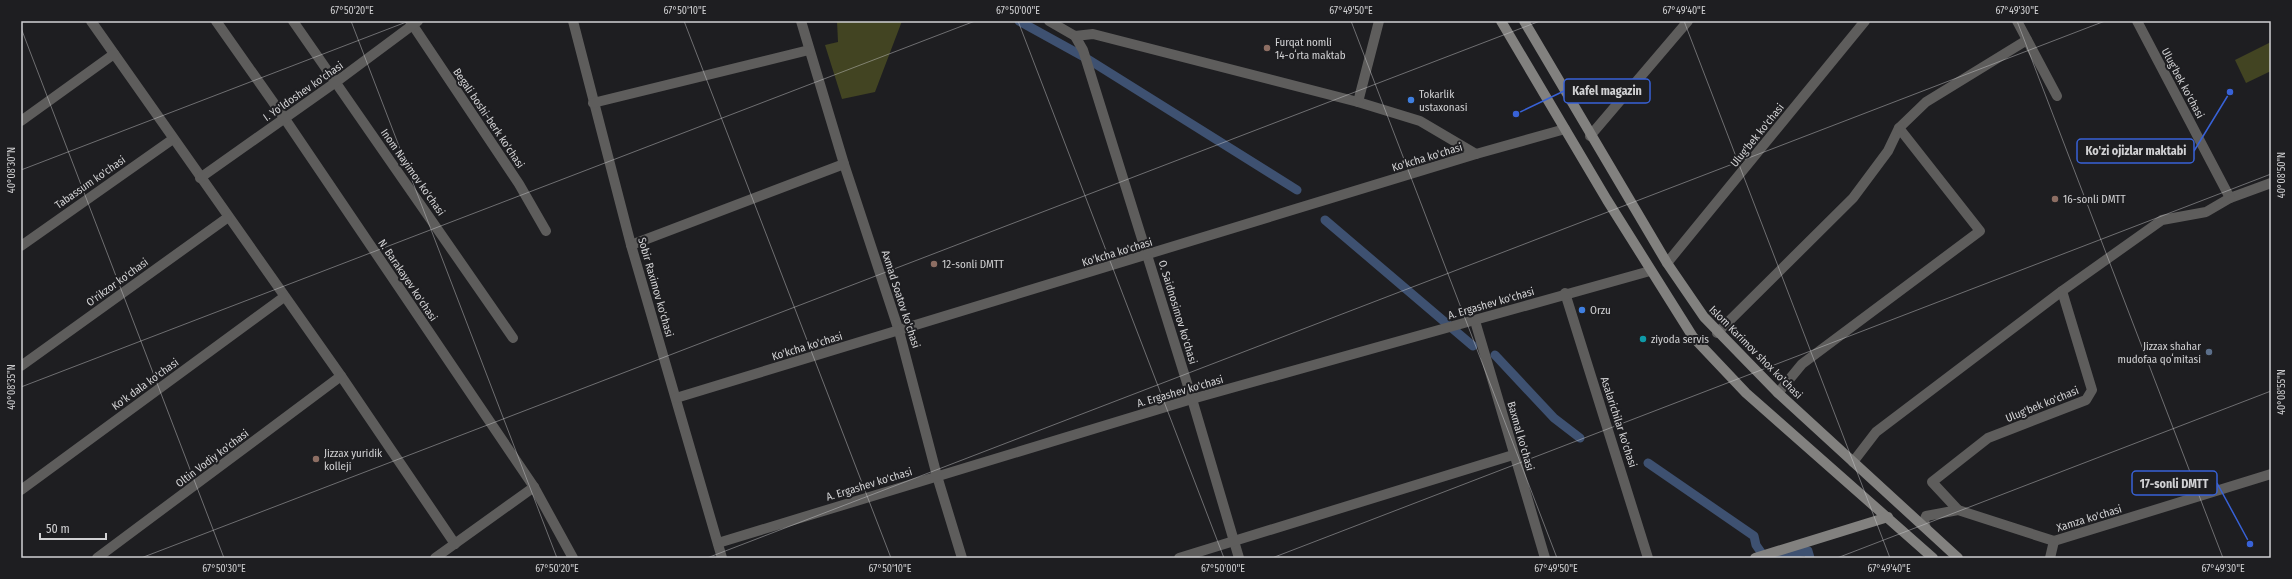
<svg xmlns="http://www.w3.org/2000/svg" width="2292" height="579" viewBox="0 0 2292 579" font-family="'Fira Sans Condensed',sans-serif">
	<style>
		.green { fill: #424422 }
		.lines { fill: none; stroke-linecap: round; stroke-linejoin: round }
		.canal { stroke: #3e5171; stroke-width: 9 }
		.street { stroke: #5e5d5c; stroke-width: 10 }
		.secondary { stroke: #82817f; stroke-width: 10 }
		.ticks { fill: none; stroke: #d1d1d3; stroke-width: 1; stroke-opacity: 0.45 }
		.education-dot { fill: #8d6e63; stroke: #1e1e21; stroke-width: 1.5 }
		.shop-dot { fill: #3f7fe0; stroke: #1e1e21; stroke-width: 1.5 }
		.culture-dot { fill: #0f9aa8; stroke: #1e1e21; stroke-width: 1.5 }
		.service-dot { fill: #5c6f8a; stroke: #1e1e21; stroke-width: 1.5 }
		.labels { text-anchor: middle; stroke-width: 4; stroke-linejoin: round; paint-order: stroke }
		.poi-label { font-size: 11px; fill: #d1d1d3; stroke: #1e1e21; text-anchor: start }
		.street-label { font-size: 11px; fill: #d1d1d3; stroke: #1e1e21 }
		.leader { fill: none; stroke: #3862d7; stroke-width: 1.5 }
		.callout-dot { fill: #3862d7; stroke: #1e1e21; stroke-width: 1.5 }
		.callout { fill: #1e1e21; stroke: #3862d7; stroke-width: 1.5 }
		.callout-label { font-size: 12px; text-anchor: middle; font-weight: bold; fill: #d1d1d3 }
		.neatline { fill: none; stroke: #d1d1d3; stroke-width: 1.5 }
		.ticks-label { font-size: 10px; text-anchor: middle; fill: #d1d1d3 }
	</style>
	<rect width="100%" height="100%" fill="#1e1e21"/>
	<g class="green">
		<polygon points="837,21 902,21 875,92 842,99 825,45 838,42"/>
		<polygon points="2271,42 2271,71 2246,83 2235,60"/>
	</g>
	<g class="lines">
		<g class="canal">
			<polyline points="1019,21 1086,58 1297,190"/>
			<polyline points="1325,220 1473,346"/>
			<polyline points="1495,355 1554,418 1580,438"/>
			<polyline points="1648,463 1754,536 1756,545 1765,558 1808,551 1810,558"/>
		</g>
		<g class="street">
			<polyline points="91,21 341,376 455,544"/>
			<polyline points="216,21 285,119 534,487 573,558"/>
			<polyline points="293,21 513,338"/>
			<polyline points="410,21 519,184 546,231"/>
			<polyline points="573,21 631,245 722,558"/>
			<polyline points="801,21 844,164 899,331 937,476 962,558"/>
			<polyline points="1049,21 1075,36 1083,50 1192,399 1239,558"/>
			<polyline points="2017,21 2057,96"/>
			<polyline points="2137,21 2230,198 2271,183"/>
			<polyline points="1075,36 1093,34 1358,102 1420,121 1476,154"/>
			<polyline points="1358,102 1379,21"/>
			<polyline points="593,103 809,50"/>
			<polyline points="21,121 114,54"/>
			<polyline points="1590,136 1688,21"/>
			<polyline points="200,178 336,82 418,21"/>
			<polyline points="631,245 844,164"/>
			<polyline points="21,246 173,139"/>
			<polyline points="1667,263 1865,21"/>
			<polyline points="1565,293 1648,558"/>
			<polyline points="1475,321 1545,558"/>
			<polyline points="1717,333 1853,198 1888,151 1899,128 1926,102 2027,40"/>
			<polyline points="21,366 227,218"/>
			<polyline points="1778,393 1802,364 1980,231 1899,128"/>
			<polyline points="676,398 1476,154 1565,129"/>
			<polyline points="1853,462 1876,432 2062,291 2162,220 2206,212 2230,198"/>
			<polyline points="21,490 284,297"/>
			<polyline points="1958,510 1932,482 1988,438 2086,400 2092,390 2062,291"/>
			<polyline points="1926,528 1924,522 1926,516 1958,510 2054,541 2271,474"/>
			<polyline points="718,543 1192,399 1650,271"/>
			<polyline points="97,558 341,376"/>
			<polyline points="435,558 534,487"/>
			<polyline points="1179,558 1513,455"/>
			<polyline points="2050,558 2054,541"/>
		</g>
		<g class="secondary">
			<polyline points="1501,21 1607,200 1693,337 1746,393 1933,558"/>
			<polyline points="1524,21 1667,263 1704,317 1778,393 1958,558"/>
			<polyline points="1755,558 1888,517"/>
		</g>
	</g>
	<path class="ticks" d="M 351,21 L 557,558M 684,21 L 891,558M 1018,21 L 1224,558M 1351,21 L 1557,558M 1684,21 L 1890,558M 2017,21 L 2223,558M 21,28 L 224,558M 21,170 L 409,21M 21,387 L 975,21M 141,558 L 1540,21M 707,558 L 2105,21M 1272,558 L 2271,174M 1837,558 L 2271,391"/>
	<g class="education-dot">
		<circle cx="1267" cy="48" r="4"/>
		<circle cx="2055" cy="199" r="4"/>
		<circle cx="934" cy="264" r="4"/>
		<circle cx="316" cy="459" r="4"/>
	</g>
	<g class="shop-dot">
		<circle cx="1411" cy="100" r="4"/>
		<circle cx="1582" cy="310" r="4"/>
	</g>
	<circle class="culture-dot" cx="1643" cy="339" r="4"/>
	<circle class="service-dot" cx="2209" cy="352" r="4"/>
	<g class="labels">
		<g class="poi-label">
			<text x="1275" y="46">Furqat nomli<tspan x="1275" dy="13">14-oʻrta maktab</tspan></text>
			<text x="1419" y="98">Tokarlik<tspan x="1419" dy="13">ustaxonasi</tspan></text>
			<text x="2063" y="203">16-sonli DMTT</text>
			<text x="942" y="268">12-sonli DMTT</text>
			<text x="1590" y="314">Orzu</text>
			<text x="1651" y="343">ziyoda servis</text>
			<text x="2201" y="350" text-anchor="end">Jizzax shahar<tspan x="2201" dy="13">mudofaa qoʻmitasi</tspan></text>
			<text x="324" y="457">Jizzax yuridik<tspan x="324" dy="13">kolleji</tspan></text>
		</g>
		<g class="street-label">
			<text transform="translate(2183 83) rotate(62)" y="4">Ulug'bek ko'chasi</text>
			<text transform="translate(303 91) rotate(-35)" y="4">I. Yo'ldoshev ko'chasi</text>
			<text transform="translate(489 118) rotate(56)" y="4">Begali boshi-berk ko'chasi</text>
			<text transform="translate(1757 135) rotate(-51)" y="4">Ulug'bek ko'chasi</text>
			<text transform="translate(1427 157) rotate(-17)" y="4">Ko'kcha ko'chasi</text>
			<text transform="translate(413 172) rotate(55)" y="4">Inom Nayimov ko'chasi</text>
			<text transform="translate(90 182) rotate(-35)" y="4">Tabassum ko'chasi</text>
			<text transform="translate(1117 252) rotate(-17)" y="4">Ko'kcha ko'chasi</text>
			<text transform="translate(408 280) rotate(56)" y="4">N. Barakayev ko'chasi</text>
			<text transform="translate(117 282) rotate(-36)" y="4">O'rikzor ko'chasi</text>
			<text transform="translate(656 287) rotate(74)" y="4">Sobir Raximov ko'chasi</text>
			<text transform="translate(901 299) rotate(72)" y="4">Axmad Soatov ko'chasi</text>
			<text transform="translate(1491 303) rotate(-16)" y="4">A. Ergashev ko'chasi</text>
			<text transform="translate(1178 312) rotate(73)" y="4">O. Saidnosimov ko'chasi</text>
			<text transform="translate(807 346) rotate(-17)" y="4">Ko'kcha ko'chasi</text>
			<text transform="translate(1756 352) rotate(45)" y="4">Islom Karimov shox ko'chasi</text>
			<text transform="translate(145 384) rotate(-36)" y="4">Ko'k dala ko'chasi</text>
			<text transform="translate(1180 391) rotate(-16)" y="4">A. Ergashev ko'chasi</text>
			<text transform="translate(2042 404) rotate(-22)" y="4">Ulug'bek ko'chasi</text>
			<text transform="translate(1619 422) rotate(72)" y="4">Asalarichilar ko'chasi</text>
			<text transform="translate(1521 436) rotate(74)" y="4">Baxmal ko'chasi</text>
			<text transform="translate(212 458) rotate(-37)" y="4">Oltin Vodiy ko'chasi</text>
			<text transform="translate(869 484) rotate(-17)" y="4">A. Ergashev ko'chasi</text>
			<text transform="translate(2089 518) rotate(-17)" y="4">Xamza ko'chasi</text>
		</g>
	</g>
	<path class="leader" d="M1516 114L1564 91M2230 92L2194 151M2250 544L2217 483"/>
	<g class="callout-dot">
		<circle cx="1516" cy="114" r="4"/>
		<circle cx="2230" cy="92" r="4"/>
		<circle cx="2250" cy="544" r="4"/>
	</g>
	<g class="callout">
		<rect x="1564" y="79" width="86" height="24" rx="4"/>
		<rect x="2077" y="139" width="117" height="24" rx="4"/>
		<rect x="2132" y="471" width="85" height="24" rx="4"/>
	</g>
	<g class="callout-label">
		<text x="1607" y="95">Kafel magazin</text>
		<text x="2136" y="155">Ko'zi ojizlar maktabi</text>
		<text x="2174" y="488">17-sonli DMTT</text>
	</g>
	<rect width="2292" height="579" fill="none" stroke="#1e1e21" stroke-width="44"/>
	<path d="M40 533v6h66v-6" fill="none" stroke="#d1d1d3" stroke-width="2"/>
	<text x="46" y="533" font-size="12" fill="#d1d1d3" stroke="#1e1e21" stroke-width="3" paint-order="stroke">50 m</text>
	<rect x="22" y="22" width="2248" height="535" class="neatline"/>
	<g class="ticks-label">
		<text x="352" y="14">67°50'20"E</text>
		<text x="685" y="14">67°50'10"E</text>
		<text x="1018" y="14">67°50'00"E</text>
		<text x="1351" y="14">67°49'50"E</text>
		<text x="1684" y="14">67°49'40"E</text>
		<text x="2017" y="14">67°49'30"E</text>
		<text transform="translate(11 170) rotate(-90)" y="4">40°08'30"N</text>
		<text transform="translate(2281 175) rotate(-90)" y="4">40°08'50"N</text>
		<text transform="translate(11 387) rotate(-90)" y="4">40°08'35"N</text>
		<text transform="translate(2281 392) rotate(-90)" y="4">40°08'55"N</text>
		<text x="224" y="572">67°50'30"E</text>
		<text x="557" y="572">67°50'20"E</text>
		<text x="890" y="572">67°50'10"E</text>
		<text x="1223" y="572">67°50'00"E</text>
		<text x="1556" y="572">67°49'50"E</text>
		<text x="1889" y="572">67°49'40"E</text>
		<text x="2223" y="572">67°49'30"E</text>
	</g>
</svg>
